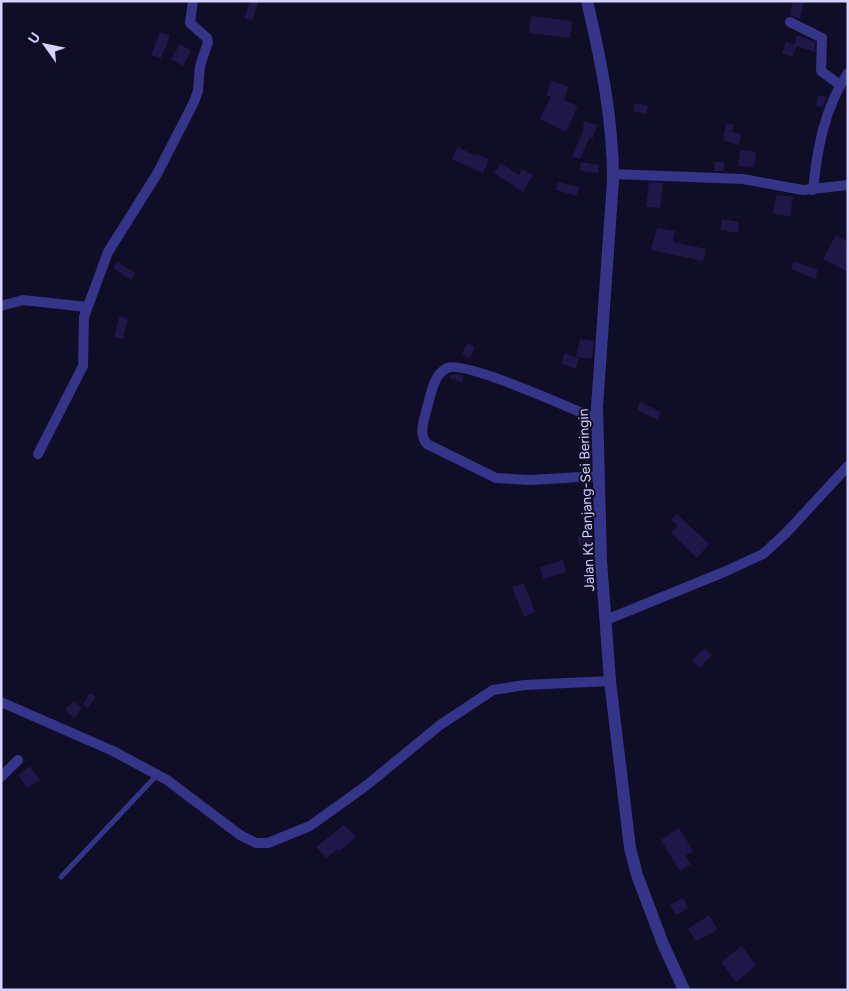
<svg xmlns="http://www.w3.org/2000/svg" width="849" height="991" viewBox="0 0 849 991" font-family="Figtree,sans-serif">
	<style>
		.building { fill: #1f1748 }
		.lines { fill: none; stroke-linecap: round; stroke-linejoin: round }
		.service { stroke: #343489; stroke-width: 5 }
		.minor { stroke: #343489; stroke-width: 10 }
		.tertiary { stroke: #343489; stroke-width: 12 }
		.labels { text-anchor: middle; stroke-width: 4; stroke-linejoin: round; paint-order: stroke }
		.street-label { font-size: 14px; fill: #d5d2ff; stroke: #100d26 }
	</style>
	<rect width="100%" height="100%" fill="#100d26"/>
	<g class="building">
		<polygon points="250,1 259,1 252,21 244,18"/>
		<polygon points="793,1 804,1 800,19 790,15"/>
		<polygon points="531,16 572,21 570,38 529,33"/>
		<polygon points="160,32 170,36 161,58 151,55"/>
		<polygon points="797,35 815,42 815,52 797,46 792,57 782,53 786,42 794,45"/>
		<polygon points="180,44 191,51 183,66 171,59"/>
		<polygon points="551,81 568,86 564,100 578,106 566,132 540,119 551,97 546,95"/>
		<polygon points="818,95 827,97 823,107 816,106"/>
		<polygon points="635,103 648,106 646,114 633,111"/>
		<polygon points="584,121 597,125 593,138 590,137 580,159 572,156 582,134"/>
		<polygon points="726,123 734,125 732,132 741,134 739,145 723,140"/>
		<polygon points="458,147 475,156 476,154 489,159 483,173 452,159"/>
		<polygon points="740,150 756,152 754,167 738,166"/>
		<polygon points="581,162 599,165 598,173 580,171"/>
		<polygon points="714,162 724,162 724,171 715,171"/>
		<polygon points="501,163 519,175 522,169 533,175 523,192 494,173"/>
		<polygon points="558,182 579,187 577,196 556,190"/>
		<polygon points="649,182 663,183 660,208 646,207"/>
		<polygon points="776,195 793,197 790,216 773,214"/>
		<polygon points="722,219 739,222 738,233 720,230"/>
		<polygon points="657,228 675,231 673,242 706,249 703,261 651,250"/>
		<polygon points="836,235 848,242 848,272 823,259"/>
		<polygon points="794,261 818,270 815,279 791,269"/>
		<polygon points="117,262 135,273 131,280 113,268"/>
		<polygon points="119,316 128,318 123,339 114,337"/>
		<polygon points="580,339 594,341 592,359 576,357"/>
		<polygon points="467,343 475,347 470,358 462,354"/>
		<polygon points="565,353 579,359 575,369 561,363"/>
		<polygon points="457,374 464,376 462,382 449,378 450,375"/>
		<polygon points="640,402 661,412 658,420 637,410"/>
		<polygon points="677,514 709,544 697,558 671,533 678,526 671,520"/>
		<polygon points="591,532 593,549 582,552 577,537"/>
		<polygon points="563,560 566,572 543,579 540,567"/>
		<polygon points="524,583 535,612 524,617 512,587"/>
		<polygon points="704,648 712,655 700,668 692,661"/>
		<polygon points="90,693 96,697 88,708 83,704"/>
		<polygon points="73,701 82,708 74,718 65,710"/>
		<polygon points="30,766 40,780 27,788 18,775"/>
		<polygon points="344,825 356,837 340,851 338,849 326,858 316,847"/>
		<polygon points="679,828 693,851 685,856 691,864 680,871 661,840"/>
		<polygon points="683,898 688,908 676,915 670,905"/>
		<polygon points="709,915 717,928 716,931 696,941 688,929"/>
		<polygon points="742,946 756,966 736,982 721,962"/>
	</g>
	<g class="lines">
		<polyline class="service" points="61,877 157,775"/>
		<g class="minor">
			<polyline points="790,22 822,38 821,71 840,85"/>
			<polyline points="613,174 743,179 803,190 848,185"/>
			<path d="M 813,190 C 817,149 825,106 848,73"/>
			<polyline points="1,306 23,300 87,307"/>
			<path d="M 598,420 C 575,410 464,360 447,368 C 433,375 431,395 427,408 C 424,420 418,434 427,444 L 496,478 L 530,480 L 598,476"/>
			<polyline points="38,454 83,366 84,317 108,252 157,174 194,102 198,91 200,66 208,42 207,38 190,23 193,1"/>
			<polyline points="606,620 724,572 763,554 786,533 848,466"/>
			<polyline points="1,702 113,751 167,780 240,835 256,843 268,843 310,826 367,785 440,725 493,690 525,685 610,681"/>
			<polyline points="1,777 18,760"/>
		</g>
		<path class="tertiary" d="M 587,1 C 601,61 613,119 613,180 L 597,407 L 601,560 L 610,681 L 630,848 L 637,875 L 663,944 L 684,990"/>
	</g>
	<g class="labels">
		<g class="street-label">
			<text transform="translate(586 500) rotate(-92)" y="5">Jalan Kt Panjang-Sei Beringin</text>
		</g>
	</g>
	<rect width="849" height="991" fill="none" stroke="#d5d2ff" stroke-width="5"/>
	<g transform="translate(45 45) rotate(303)" stroke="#100d26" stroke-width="4" paint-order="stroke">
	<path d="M0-4L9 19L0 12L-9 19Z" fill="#d5d2ff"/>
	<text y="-8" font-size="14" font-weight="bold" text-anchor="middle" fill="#d5d2ff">U</text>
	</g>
</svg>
